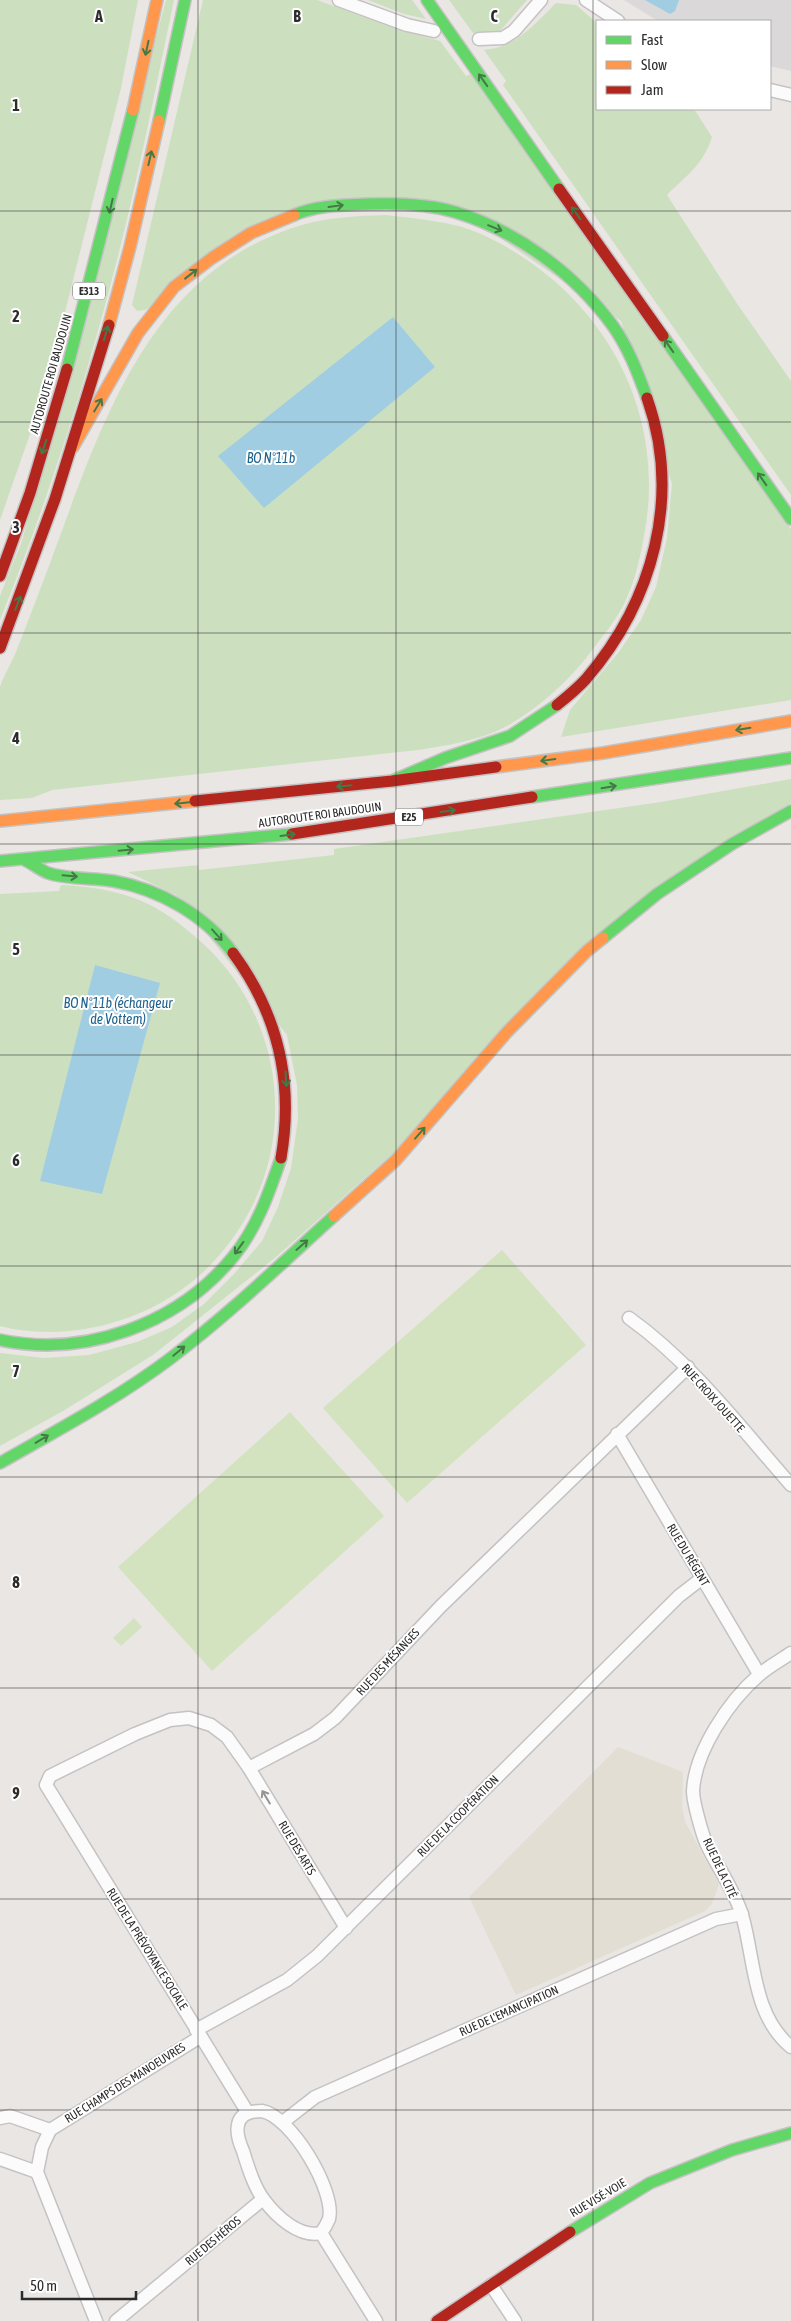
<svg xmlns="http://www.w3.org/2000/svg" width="791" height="2321" viewBox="0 0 791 2321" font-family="'Asap Condensed',sans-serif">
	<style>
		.industrial { fill: #dad8d9 }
		.education { fill: #e2ded3 }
		.green { fill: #cce0c0 }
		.pitch { fill: #d4e3bf }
		.water { fill: #a0cde1 }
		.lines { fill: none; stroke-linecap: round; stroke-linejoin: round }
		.street-casing { stroke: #c4c2c2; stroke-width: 15 }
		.fast-casing { stroke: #c4c2c2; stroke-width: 14 }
		.slow-casing { stroke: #c4c2c2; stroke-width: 14 }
		.jam-casing { stroke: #c4c2c2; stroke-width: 14 }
		.street { stroke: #fcfbfb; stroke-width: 12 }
		.fast { stroke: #63d668; stroke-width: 11 }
		.slow { stroke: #ff974d; stroke-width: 11 }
		.jam { stroke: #b3261e; stroke-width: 11 }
		.oneway { stroke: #457847 }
		.oneway2 { stroke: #949494 }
		.grid { fill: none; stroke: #2c2c2c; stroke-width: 1; stroke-opacity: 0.55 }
		.labels { text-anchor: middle; stroke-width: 4; stroke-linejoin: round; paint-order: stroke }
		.shield { fill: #fff; stroke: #6b6b6b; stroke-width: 1 }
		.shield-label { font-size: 11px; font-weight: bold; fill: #2c2c2c }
		.street-label { font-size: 12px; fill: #2c2c2c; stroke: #fff }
		.water-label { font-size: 14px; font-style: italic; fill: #1e628d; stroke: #fff }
		.grid-label { font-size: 16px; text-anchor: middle; font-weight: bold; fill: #2c2c2c; stroke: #fff; stroke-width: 4; stroke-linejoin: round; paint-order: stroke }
	</style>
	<rect width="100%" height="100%" fill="#e9e6e3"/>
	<polygon class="industrial" points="624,0 791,0 791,71 770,66 770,21 658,21"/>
	<polygon class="education" points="618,1747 683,1772 682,1807 685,1822 719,1884 715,1896 711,1905 705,1911 516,1995 469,1897"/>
	<g class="green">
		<polygon points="0,0 138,0 121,88 46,388 0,520"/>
		<path d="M 166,0 L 174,0 C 157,81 141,164 121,244 C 89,372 49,498 0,620 L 0,596 L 22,541 Z"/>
		<polygon points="203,0 317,0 403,31 440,41 466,76 471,74 791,529 791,700 561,737 570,710 618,653 641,620 656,587 667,538 672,484 621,321 455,207 297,208 145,310 137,311 132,305"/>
		<polygon points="368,0 412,0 426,19 404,14"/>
		<polygon points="449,0 527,0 500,31 473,33"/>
		<path d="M 556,3 L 576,5 L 597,23 L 597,109 L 694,109 L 712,137 C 703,165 687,175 667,195 L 736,302 L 791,381 L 791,495 L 503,85 L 506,81 L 484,50 C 515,48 535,24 556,3 Z"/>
		<path d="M 386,215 C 417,219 452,221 481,234 C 599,288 669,407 644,536 C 640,558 635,581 625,602 C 618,617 606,632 596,645 C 573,677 542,706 507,726 C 479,741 448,745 418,750 L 52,790 L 32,798 L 0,800 C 0,773 0,746 0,718 C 0,709 0,697 0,687 C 4,675 11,664 16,652 C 31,613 46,575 60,536 C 107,408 157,268 302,225 C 329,217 358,216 386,215 Z"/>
		<polygon points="791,779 791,803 616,919 393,1153 276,1257 153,1355 63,1411 0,1446 0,1353 44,1358 89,1355 137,1342 172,1327 204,1304 234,1274 262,1241 278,1207 291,1168 298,1119 297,1085 287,1035 176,895 128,872 198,865 199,870 334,855 334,849 661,802"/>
		<path d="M 61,885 C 85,886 108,889 131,897 C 153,904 175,919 192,934 C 282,1007 302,1136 237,1232 C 210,1272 175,1300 130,1317 C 90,1332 42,1337 0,1326 L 0,894 L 59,891 Z"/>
	</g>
	<g class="pitch">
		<polygon points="502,1250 586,1345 407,1503 323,1408"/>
		<polygon points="290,1412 384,1516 212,1671 118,1567"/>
		<polygon points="134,1618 142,1627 121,1646 113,1638"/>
	</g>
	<g class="water">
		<polygon points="645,0 679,0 675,11 670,14"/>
		<polygon points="393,317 435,367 264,508 218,456"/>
		<polygon points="95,965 160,983 102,1194 40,1181"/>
	</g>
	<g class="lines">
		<g class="street-casing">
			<g id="street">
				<polyline points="339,0 407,25 434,31"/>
				<polyline points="586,0 618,21"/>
				<polyline points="479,39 503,38 514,31 541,0"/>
				<polyline points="770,90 791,95"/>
				<path d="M 629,1318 C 692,1363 740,1427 791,1485"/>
				<polyline points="617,1434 759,1674"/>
				<path d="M 791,1653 C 781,1660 769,1666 759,1675 C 729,1701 695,1751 693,1791 C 693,1802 702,1833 706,1843 C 717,1867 734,1889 742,1915 C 755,1959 752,2015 791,2047"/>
				<polyline points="249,1768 314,1734 335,1718 441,1606 688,1367"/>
				<polyline points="196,2030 287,1980 317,1956 679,1596 701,1579"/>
				<path d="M 262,2111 C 291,2116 336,2191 329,2219 C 327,2224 324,2229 321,2233 C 299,2238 276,2216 264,2200 C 254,2187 248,2167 243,2151 C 240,2144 236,2133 238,2125 C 240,2113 252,2111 262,2111 Z"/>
				<polyline points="248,2113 56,1801 46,1785 50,1776 135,1734 170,1720 189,1718 211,1725 227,1737 249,1768 346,1928"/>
				<polyline points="0,2118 10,2116 50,2130"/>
				<polyline points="283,2122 315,2097 716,1919 742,1914"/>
				<polyline points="0,2159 37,2172"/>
				<polyline points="321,2233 376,2321"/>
				<polyline points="491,2285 515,2321"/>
				<polyline points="96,2321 37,2172 42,2147 50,2130 200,2037"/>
				<polyline points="116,2321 263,2199"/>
			</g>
		</g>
		<g class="fast-casing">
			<g id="fast">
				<polyline points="427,0 559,189"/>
				<polyline points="159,121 185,0"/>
				<path d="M 294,215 C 316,205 345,205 369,204 C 397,203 429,204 455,212 C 518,231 575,274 613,326 C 628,347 638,373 647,398"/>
				<polyline points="663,336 791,519"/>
				<polyline points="67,369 133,110"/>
				<polyline points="392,781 445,758 510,736 557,705"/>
				<polyline points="532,797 791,758"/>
				<path d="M 25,860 C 33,864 40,870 48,873 C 64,879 95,878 113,881 C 159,889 205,915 233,953"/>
				<polyline points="0,861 292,834"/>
				<polyline points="603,938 657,894 732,844 791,811"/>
				<path d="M 0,1340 C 85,1358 178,1324 233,1257 C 257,1228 269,1193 281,1158"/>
				<path d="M 0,1463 C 58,1430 118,1398 171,1358 C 228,1315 281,1264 334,1216"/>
				<polyline points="570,2232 650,2183 732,2150 791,2133"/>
			</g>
		</g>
		<g class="slow-casing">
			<g id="slow">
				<polyline points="133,110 157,0"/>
				<polyline points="109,325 130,247 159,121"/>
				<polyline points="73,447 138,333 174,287 212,258 251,233 294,215"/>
				<polyline points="496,767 603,753 791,721"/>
				<polyline points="0,821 195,801"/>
				<polyline points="334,1216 396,1160 507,1032 587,951 603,938"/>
			</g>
		</g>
		<g class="jam-casing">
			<g id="jam">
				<polyline points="559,189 663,336"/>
				<polyline points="0,576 30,493 67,369"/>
				<polyline points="0,648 55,499 109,325"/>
				<path d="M 557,705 C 567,697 577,689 586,679 C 653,601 682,497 647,398"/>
				<polyline points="195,801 392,781 496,767"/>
				<polyline points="292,834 532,797"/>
				<path d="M 233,953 C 278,1014 294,1083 281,1158"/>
				<polyline points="437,2321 570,2232"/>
			</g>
		</g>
		<use href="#street" class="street"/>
		<use href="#fast" class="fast"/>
		<use href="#slow" class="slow"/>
		<use href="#jam" class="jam"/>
	</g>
	<defs><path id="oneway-shaft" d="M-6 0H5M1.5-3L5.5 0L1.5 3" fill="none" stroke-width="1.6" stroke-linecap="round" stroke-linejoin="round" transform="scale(1.25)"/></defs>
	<g class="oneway">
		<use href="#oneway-shaft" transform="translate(147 48) rotate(102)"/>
		<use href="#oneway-shaft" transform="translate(483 80) rotate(-125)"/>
		<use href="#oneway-shaft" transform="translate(150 158) rotate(-77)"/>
		<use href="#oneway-shaft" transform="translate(111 206) rotate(103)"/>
		<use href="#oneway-shaft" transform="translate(336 206) rotate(-8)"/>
		<use href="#oneway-shaft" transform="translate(576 213) rotate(-125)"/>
		<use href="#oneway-shaft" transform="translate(495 228) rotate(22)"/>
		<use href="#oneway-shaft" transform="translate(191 274) rotate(-38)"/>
		<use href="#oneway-shaft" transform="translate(106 333) rotate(-74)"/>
		<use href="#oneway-shaft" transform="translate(669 346) rotate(-125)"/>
		<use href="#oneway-shaft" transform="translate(98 405) rotate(-59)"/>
		<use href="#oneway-shaft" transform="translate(44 447) rotate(108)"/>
		<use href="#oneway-shaft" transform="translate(762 479) rotate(-125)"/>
		<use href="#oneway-shaft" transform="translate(18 603) rotate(-69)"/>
		<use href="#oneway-shaft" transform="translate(743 729) rotate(170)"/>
		<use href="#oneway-shaft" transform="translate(548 760) rotate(172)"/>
		<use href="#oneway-shaft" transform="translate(344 786) rotate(174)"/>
		<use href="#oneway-shaft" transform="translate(609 787) rotate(-9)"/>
		<use href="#oneway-shaft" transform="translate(182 803) rotate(174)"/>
		<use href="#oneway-shaft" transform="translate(448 811) rotate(-8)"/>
		<use href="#oneway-shaft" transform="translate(288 835) rotate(-8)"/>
		<use href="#oneway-shaft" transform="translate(126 850) rotate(-5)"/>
		<use href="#oneway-shaft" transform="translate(70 876) rotate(5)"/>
		<use href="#oneway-shaft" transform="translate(217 935) rotate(48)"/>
		<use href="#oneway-shaft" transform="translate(286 1079) rotate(86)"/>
		<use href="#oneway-shaft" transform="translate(420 1133) rotate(-49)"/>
		<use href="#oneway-shaft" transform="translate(302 1245) rotate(-41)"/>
		<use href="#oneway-shaft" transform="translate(239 1248) rotate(126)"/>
		<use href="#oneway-shaft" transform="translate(179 1351) rotate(-40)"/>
		<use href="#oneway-shaft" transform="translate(42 1439) rotate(-31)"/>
	</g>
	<use class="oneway2" href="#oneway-shaft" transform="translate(266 1797) rotate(-121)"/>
	<path class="grid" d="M 198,0 L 198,2321M 396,0 L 396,2321M 593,0 L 593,2321M 0,211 L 791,211M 0,422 L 791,422M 0,633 L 791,633M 0,844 L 791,844M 0,1055 L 791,1055M 0,1266 L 791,1266M 0,1477 L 791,1477M 0,1688 L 791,1688M 0,1899 L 791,1899M 0,2110 L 791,2110"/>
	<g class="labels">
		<g class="shield">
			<rect x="73" y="282.5" width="32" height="17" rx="4"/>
			<rect x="395" y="808.5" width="28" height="17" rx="4"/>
		</g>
		<g class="shield-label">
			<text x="89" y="295">E313</text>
			<text x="409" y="821">E25</text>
		</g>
		<g class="street-label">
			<text transform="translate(51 374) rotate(-74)" y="4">AUTOROUTE ROI BAUDOUIN</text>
			<text transform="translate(320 815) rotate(-8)" y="4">AUTOROUTE ROI BAUDOUIN</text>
			<text transform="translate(713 1398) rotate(48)" y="4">RUE CROIX JOUETTE</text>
			<text transform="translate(688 1555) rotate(59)" y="4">RUE DU RÉGENT</text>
			<text transform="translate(388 1662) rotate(-47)" y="4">RUE DES MÉSANGES</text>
			<text transform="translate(458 1816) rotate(-45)" y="4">RUE DE LA COOPÉRATION</text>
			<text transform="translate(297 1848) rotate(59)" y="4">RUE DES ARTS</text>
			<text transform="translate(720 1868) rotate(65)" y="4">RUE DE LA CITÉ</text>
			<text transform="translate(147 1949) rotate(58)" y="4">RUE DE LA PRÉVOYANCE SOCIALE</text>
			<text transform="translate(509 2011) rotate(-24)" y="4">RUE DE L'EMANCIPATION</text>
			<text transform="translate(125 2083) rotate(-32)" y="4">RUE CHAMPS DES MANOEUVRES</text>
			<text transform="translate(598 2198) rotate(-31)" y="4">RUE VISÉ-VOIE</text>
			<text transform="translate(213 2241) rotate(-40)" y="4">RUE DES HÉROS</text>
		</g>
		<g class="water-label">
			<text x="271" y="463">BO N°11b</text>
			<text x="118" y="1008">BO N°11b (échangeur<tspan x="118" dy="16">de Vottem)</tspan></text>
		</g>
	</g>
	<g class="grid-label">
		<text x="99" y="22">A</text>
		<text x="297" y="22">B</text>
		<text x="494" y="22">C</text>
		<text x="16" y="111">1</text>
		<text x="16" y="322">2</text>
		<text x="16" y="533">3</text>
		<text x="16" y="744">4</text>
		<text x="16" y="955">5</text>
		<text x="16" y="1166">6</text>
		<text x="16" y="1377">7</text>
		<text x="16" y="1588">8</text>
		<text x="16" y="1799">9</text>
	</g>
	<rect x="596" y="20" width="175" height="90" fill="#ffffff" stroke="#ababab"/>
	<rect x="606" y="36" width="25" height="8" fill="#63d668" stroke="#ababab"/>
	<text x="641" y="45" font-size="15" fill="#2c2c2c">Fast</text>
	<rect x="606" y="61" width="25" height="8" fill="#ff974d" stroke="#ababab"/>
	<text x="641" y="70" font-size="15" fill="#2c2c2c">Slow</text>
	<rect x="606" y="86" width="25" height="8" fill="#b3261e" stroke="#ababab"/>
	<text x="641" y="95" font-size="15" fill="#2c2c2c">Jam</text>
	<path d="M22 2291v8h114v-8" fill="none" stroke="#2c2c2c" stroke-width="2.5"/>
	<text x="30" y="2291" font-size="15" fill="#2c2c2c" stroke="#ffffff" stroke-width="4" paint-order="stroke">50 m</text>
</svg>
